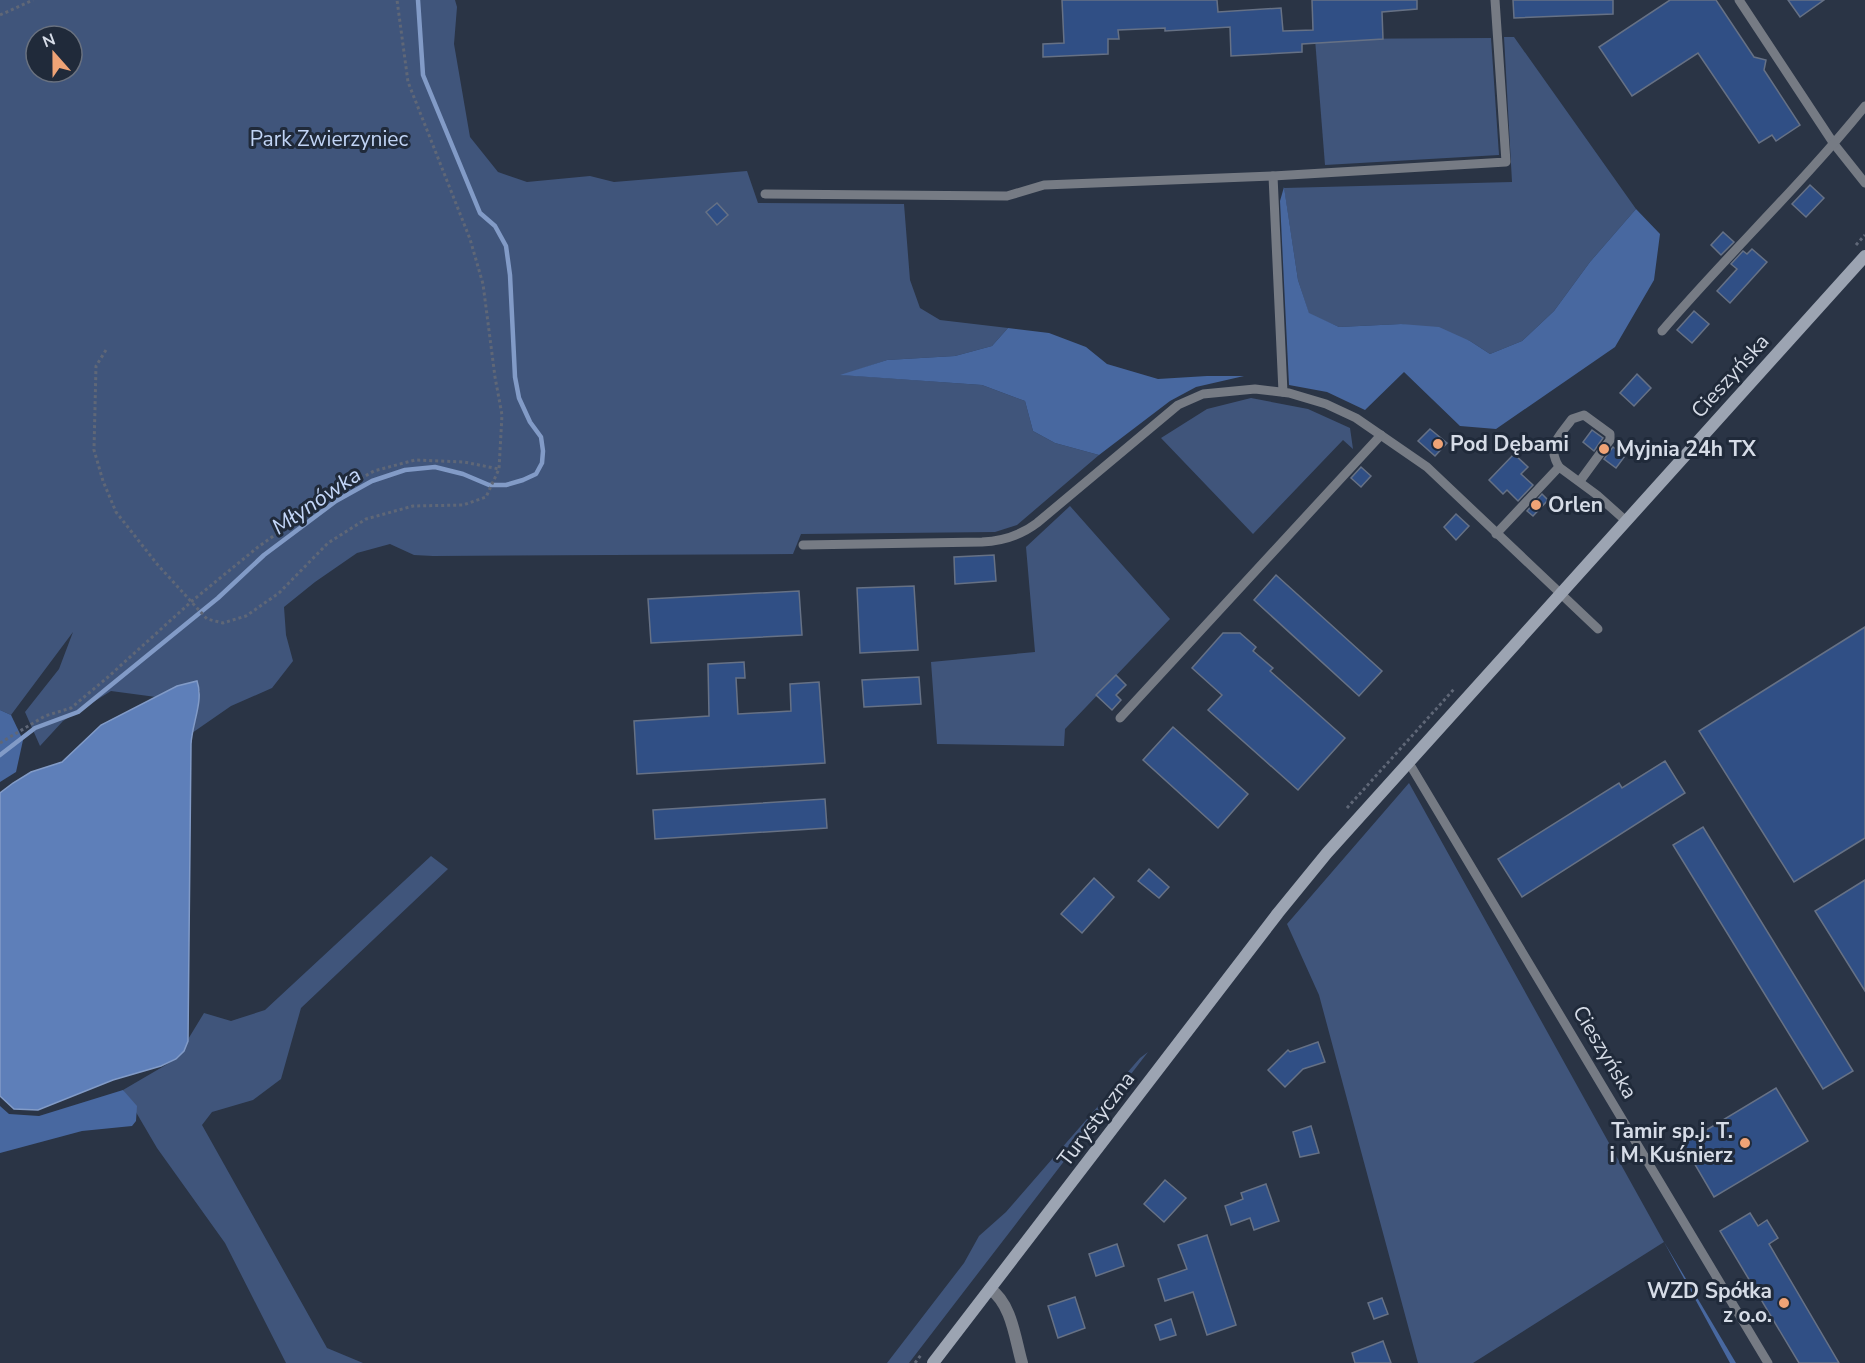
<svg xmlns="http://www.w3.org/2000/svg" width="1865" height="1363" viewBox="0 0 1865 1363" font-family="'Nunito Sans',sans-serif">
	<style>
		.green { fill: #40557b; fill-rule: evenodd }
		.forest { fill: #4868a0 }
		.water { fill: #5e7fb9; stroke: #829bc7; stroke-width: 1.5 }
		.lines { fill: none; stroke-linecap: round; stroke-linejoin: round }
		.stream { stroke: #829bc7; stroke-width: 4.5 }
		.building { fill: #304f85; stroke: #667185; stroke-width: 1.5 }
		.path { stroke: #5f6777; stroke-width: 3; stroke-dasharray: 3 3; stroke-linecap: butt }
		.service { stroke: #767b84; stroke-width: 9 }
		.minor { stroke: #767b84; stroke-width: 12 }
		.secondary { stroke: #9ca4b2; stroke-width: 12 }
		.poi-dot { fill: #efa376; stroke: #202a3a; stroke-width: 2 }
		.labels { text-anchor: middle; stroke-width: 6; stroke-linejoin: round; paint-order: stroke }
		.park-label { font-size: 21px; fill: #c1d4f5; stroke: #202a3a }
		.street-label { font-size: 21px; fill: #d6dce7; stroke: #202a3a }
		.poi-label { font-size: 21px; font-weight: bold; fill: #d6dce7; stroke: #202a3a; text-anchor: start }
		.water-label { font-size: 22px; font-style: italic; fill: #c4d7f9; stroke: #202a3a }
	</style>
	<rect width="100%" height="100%" fill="#2a3445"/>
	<g class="green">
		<path d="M 0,0 L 455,0 L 457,7 L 454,44 L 470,137 L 498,172 L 527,182 L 590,176 L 614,182 L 747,171 L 758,203 L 904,204 L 910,280 L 920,308 L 940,320 L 1008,328 L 992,346 L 955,356 L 887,360 L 843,375 L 982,385 L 1025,401 L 1033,431 L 1055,443 L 1099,455 L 1017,525 L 995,532 L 801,534 L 793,554 L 433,556 L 414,555 L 390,544 L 357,553 L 315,582 L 284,607 L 286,635 L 293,661 L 272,688 L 231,706 L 192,733 L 200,691 L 177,686 L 156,697 L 111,691 L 63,721 L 40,746 L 25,712 L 59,669 L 73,632 L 11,715 L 0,710 ZM 36,36 L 72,36 L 72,72 L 36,72 Z"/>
		<polygon points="1504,37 1514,37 1636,209 1590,262 1554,311 1522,341 1490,354 1470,341 1401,324 1339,327 1309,314 1298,280 1284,188 1512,182"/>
		<polygon points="1491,38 1499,155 1325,165 1315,39"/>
		<polygon points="1251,398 1308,409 1350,428 1353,449 1343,440 1253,534 1161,438 1207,409"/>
		<polygon points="1070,506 1170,619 1065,729 1064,746 937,744 931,662 1035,652 1026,547"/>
		<polygon points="1409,783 1664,1242 1473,1363 1418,1363 1319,995 1287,924"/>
		<polygon points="431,856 448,869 301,1008 281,1079 253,1100 212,1112 202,1125 327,1348 363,1363 286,1363 225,1243 157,1148 123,1090 176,1059 204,1013 231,1021 265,1010"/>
		<polygon points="1148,1052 909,1363 887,1363 964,1263 979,1236 1006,1212 1140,1058"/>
	</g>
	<g class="forest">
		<polygon points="1284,187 1298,280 1309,313 1339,327 1401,324 1439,327 1470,341 1490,354 1522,341 1554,311 1590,262 1636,209 1660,234 1654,280 1615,347 1496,429 1460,426 1404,372 1365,410 1327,392 1289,385 1280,201"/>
		<polygon points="1008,328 1049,333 1086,347 1107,364 1158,379 1207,376 1244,376 1196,387 1170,401 1099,455 1055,443 1033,431 1025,401 982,385 840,375 887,360 955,356 992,346"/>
		<polygon points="0,710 11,715 23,740 16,772 0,782"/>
		<polygon points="123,1090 137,1106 136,1121 132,1126 82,1131 0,1153 0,1106 9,1114 39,1116"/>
		<polygon points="1664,1242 1736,1363 1730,1363"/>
	</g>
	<path class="water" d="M 197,681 C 204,701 192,723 191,744 L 188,1041 L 184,1051 L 176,1059 L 161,1066 L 113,1080 L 38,1110 L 14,1109 L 0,1096 L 0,793 L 13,783 L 31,772 L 62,762 L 101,725 L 177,686 Z"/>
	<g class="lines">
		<polyline class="stream" points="0,755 35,728 78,712 218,598 264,555 336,501 372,481 405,470 435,467 463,474 489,485 506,485 523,480 536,474 542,463 543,451 541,437 530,422 519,398 515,377 510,275 506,246 495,226 480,213 423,75 418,0"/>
	</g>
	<g class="building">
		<polygon points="1062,0 1217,0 1218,12 1281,8 1283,31 1313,30 1312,0 1417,0 1417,9 1382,12 1383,39 1302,44 1302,52 1231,56 1230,27 1165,31 1165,28 1118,30 1119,39 1108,39 1108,54 1043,57 1043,44 1064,43"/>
		<polygon points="1513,0 1613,0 1613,14 1514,18"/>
		<polygon points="1670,0 1716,0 1754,57 1766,60 1764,70 1800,125 1776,141 1772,135 1759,143 1698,53 1632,96 1599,47"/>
		<polygon points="1788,0 1824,0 1800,17"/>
		<polygon points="1810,185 1824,198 1806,217 1792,204"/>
		<polygon points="717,203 728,215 717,225 706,212"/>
		<polygon points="1723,232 1734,242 1721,255 1711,245"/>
		<polygon points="1752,249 1767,262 1730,303 1717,291 1737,269 1731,264 1743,251 1747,254"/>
		<polygon points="1694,311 1709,324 1692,343 1677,330"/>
		<polygon points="1637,374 1651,388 1634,406 1620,393"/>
		<polygon points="1430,429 1447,443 1435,456 1418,441"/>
		<polygon points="1592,430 1603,438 1594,451 1583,442"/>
		<polygon points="1613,447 1625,456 1616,468 1604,459"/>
		<polygon points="1514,454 1528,467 1521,474 1533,485 1518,501 1507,490 1503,494 1489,480"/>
		<polygon points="1361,467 1371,476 1361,487 1351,478"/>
		<polygon points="1542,494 1548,500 1533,516 1527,511"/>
		<polygon points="1456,514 1469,526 1456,540 1444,527"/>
		<polygon points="994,555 996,581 955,584 954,557"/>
		<polygon points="1276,575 1382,671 1359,696 1254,600"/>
		<polygon points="914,586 918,650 860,653 857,588"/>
		<polygon points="799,591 802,635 651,643 648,599"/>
		<polygon points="1865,627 1865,838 1794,882 1699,731"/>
		<polygon points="1223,633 1240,633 1256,647 1253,651 1273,668 1270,671 1345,738 1298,790 1208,710 1222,695 1192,668"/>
		<polygon points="744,662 745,678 736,678 738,714 791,711 790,684 819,682 825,763 637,774 634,721 709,716 708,664"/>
		<polygon points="1116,675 1126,685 1116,695 1121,700 1112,710 1096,695"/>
		<polygon points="919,677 921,704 864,707 862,680"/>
		<polygon points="1173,727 1248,794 1218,828 1143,760"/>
		<polygon points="1665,761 1685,793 1522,897 1498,859 1619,783 1622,788"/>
		<polygon points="825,799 827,828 655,839 653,810"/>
		<polygon points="1703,827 1853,1071 1823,1089 1673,845"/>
		<polygon points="1149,869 1169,887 1159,898 1138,881"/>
		<polygon points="1094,878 1114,897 1082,933 1061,914"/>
		<polygon points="1865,880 1865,991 1815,911"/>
		<polygon points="1318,1042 1325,1062 1303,1069 1285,1087 1268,1070 1288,1050 1290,1052"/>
		<polygon points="1776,1088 1808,1141 1714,1197 1683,1144"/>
		<polygon points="1311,1126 1319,1153 1300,1157 1293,1132"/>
		<polygon points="1165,1180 1186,1198 1164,1222 1144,1204"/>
		<polygon points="1266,1184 1279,1221 1254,1230 1250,1218 1231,1225 1225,1206 1243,1199 1241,1193"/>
		<polygon points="1750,1213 1758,1226 1767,1220 1778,1238 1769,1244 1839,1363 1799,1363 1720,1231"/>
		<polygon points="1207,1235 1236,1325 1207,1335 1193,1292 1165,1301 1158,1279 1187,1269 1178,1245"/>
		<polygon points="1117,1244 1124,1266 1096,1276 1089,1254"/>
		<polygon points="1075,1297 1085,1328 1058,1338 1048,1306"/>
		<polygon points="1382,1298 1388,1314 1374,1319 1368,1303"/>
		<polygon points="1171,1319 1176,1335 1160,1340 1155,1325"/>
		<polygon points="1383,1341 1391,1363 1355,1363 1352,1353"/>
	</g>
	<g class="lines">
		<g class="path">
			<polyline points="0,15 33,0"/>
			<polyline points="1856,245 1865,235"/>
			<polyline points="106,350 96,366 94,450 103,481 116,512 157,564 207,619 223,623 246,616 279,593 328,543 366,519 413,506 463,505 486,497 499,469 502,415 495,377 483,284 470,239 408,82 397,0"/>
			<polyline points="0,743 45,716 71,708 108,677 192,601 258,547 327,498 374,471 415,460 464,462 499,469"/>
			<polyline points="1347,808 1455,688"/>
			<polyline points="915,1363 921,1355"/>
		</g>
		<g class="service">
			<polyline points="1739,0 1834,144 1865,183"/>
			<polyline points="1273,176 1283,392"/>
			<polyline points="765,194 1007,196 1044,185 1273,176 1506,162 1495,0"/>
			<path d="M 1662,331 C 1728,254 1802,184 1865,106"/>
			<path d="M 1559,467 C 1546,445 1559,437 1572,419 L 1584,415 L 1610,434 L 1610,440 L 1580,481"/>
			<polyline points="1496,534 1559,467 1597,495 1626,521"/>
			<path d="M 803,545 L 982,542 C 1003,541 1020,536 1037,523 L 1178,405 L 1203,394 L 1255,389 L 1289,393 L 1326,404 L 1356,418 L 1427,467 L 1598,629"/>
			<polyline points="1120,718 1381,435"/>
			<polyline points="1407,763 1412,768 1768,1363"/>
		</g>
		<path class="minor" d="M 990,1289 C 1012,1304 1015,1339 1022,1363"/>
		<polyline class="secondary" points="933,1363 1278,913 1327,853 1865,256"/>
	</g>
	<g class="poi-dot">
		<circle cx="1438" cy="444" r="6"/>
		<circle cx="1604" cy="449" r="6"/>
		<circle cx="1536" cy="505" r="6"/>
		<circle cx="1745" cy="1143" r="6"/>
		<circle cx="1784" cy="1303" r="6"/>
	</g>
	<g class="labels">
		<g class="park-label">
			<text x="329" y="146">Park Zwierzyniec</text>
		</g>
		<g class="street-label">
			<text transform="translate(1730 376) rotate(-48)" y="7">Cieszyńska</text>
			<text transform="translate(1605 1052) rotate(59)" y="7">Cieszyńska</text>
			<text transform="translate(1096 1119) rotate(-53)" y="7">Turystyczna</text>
		</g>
		<g class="poi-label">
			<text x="1450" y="451">Pod Dębami</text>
			<text x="1616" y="456">Myjnia 24h TX</text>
			<text x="1548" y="512">Orlen</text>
			<text x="1733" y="1138" text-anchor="end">Tamir sp.j. T.<tspan x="1733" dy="24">i M. Kuśnierz</tspan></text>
			<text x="1772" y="1298" text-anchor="end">WZD Spółka<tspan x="1772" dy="24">z o.o.</tspan></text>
		</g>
		<g class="water-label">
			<text transform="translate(316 500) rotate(-34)" y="8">Młynówka</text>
		</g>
	</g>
	<g transform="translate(54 54) rotate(339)"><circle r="28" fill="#202a3a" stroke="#69717f" stroke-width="1.5"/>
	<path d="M0-4.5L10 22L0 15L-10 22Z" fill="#efa376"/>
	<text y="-9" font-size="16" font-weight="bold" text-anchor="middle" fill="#d6dce7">N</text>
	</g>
</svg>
